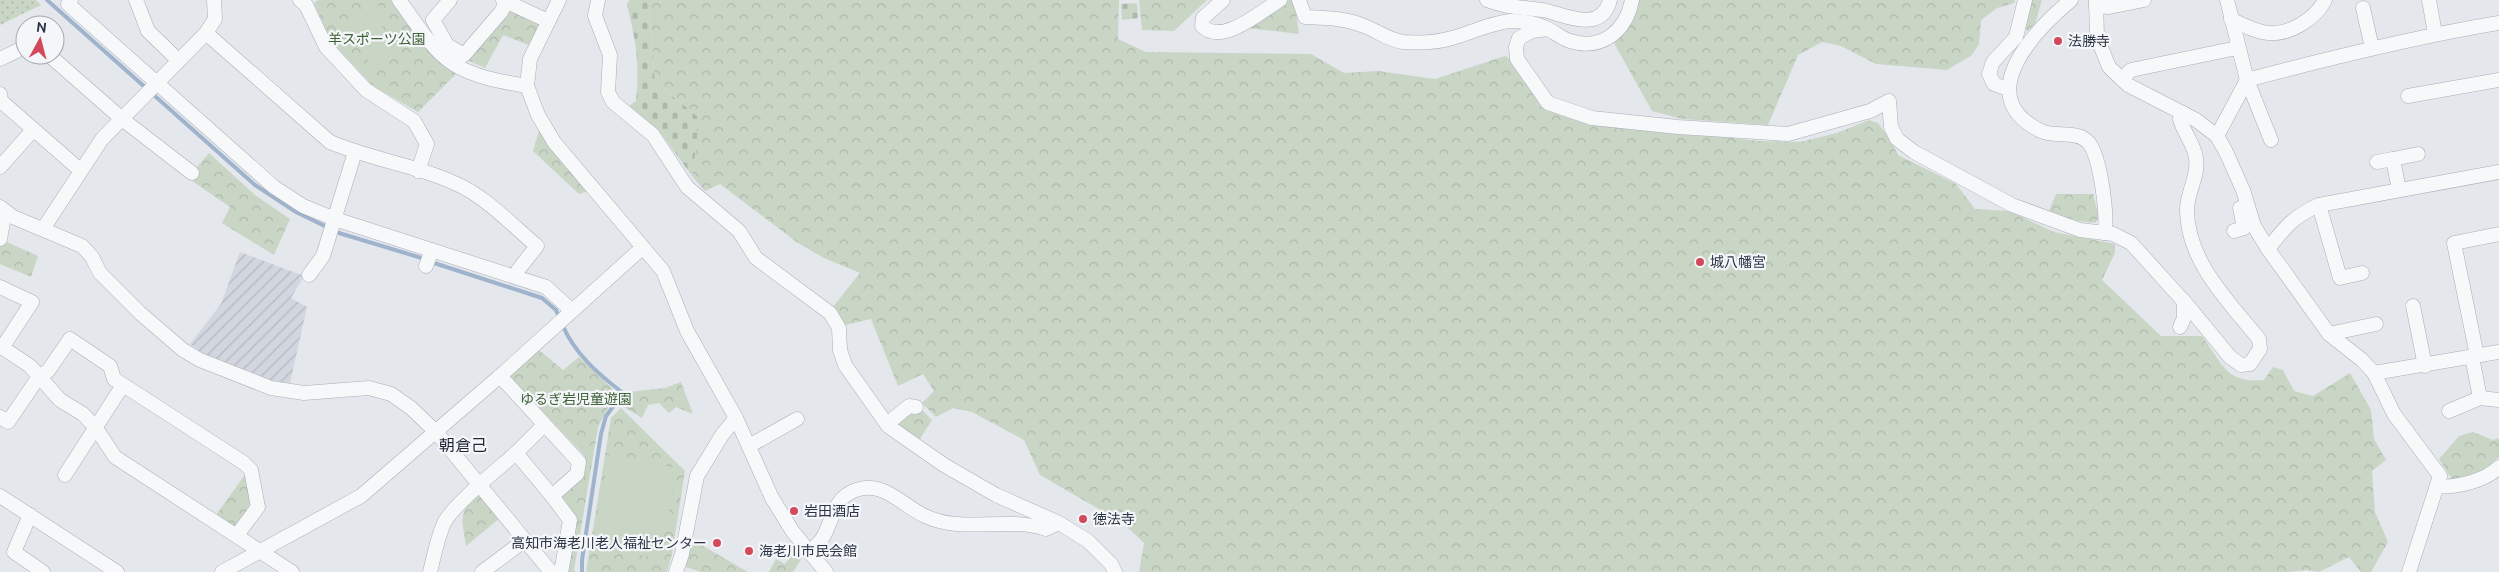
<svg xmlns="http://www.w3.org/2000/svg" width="2499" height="572" viewBox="0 0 2499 572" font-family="Ubuntu,'Noto Sans JP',sans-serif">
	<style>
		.industrial { fill: url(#industrial-furrows) }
		.grass { fill: url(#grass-dots) }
		.forest { fill: url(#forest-crowns) }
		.cemetery { fill: url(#cemetery-stones) }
		.pitch { fill: #c9d6c5 }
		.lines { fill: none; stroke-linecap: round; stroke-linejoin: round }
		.stream { stroke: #9fb4cc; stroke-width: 4 }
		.minor-casing { stroke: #a9aeb7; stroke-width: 15 }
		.minor { stroke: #f7f8fa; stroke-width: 14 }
		.poi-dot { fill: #d1495b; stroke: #f4f6f9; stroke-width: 2 }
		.labels { text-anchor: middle; stroke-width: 4.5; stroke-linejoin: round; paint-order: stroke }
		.park-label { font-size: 14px; fill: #3f6138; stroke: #f4f6f9 }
		.poi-label { font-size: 14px; fill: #2b3445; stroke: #f4f6f9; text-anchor: start }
		.quarter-label { font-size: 16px; fill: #1d2536; stroke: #f4f6f9 }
	</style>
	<defs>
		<pattern id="industrial-furrows" width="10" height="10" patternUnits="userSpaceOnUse" patternTransform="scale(1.25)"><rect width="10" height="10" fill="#d2d6de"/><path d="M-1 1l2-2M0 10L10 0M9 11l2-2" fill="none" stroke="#b4b8c0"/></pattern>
		<pattern id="grass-dots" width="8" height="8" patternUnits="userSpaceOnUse" patternTransform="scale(1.25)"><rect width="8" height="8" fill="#c9d6c5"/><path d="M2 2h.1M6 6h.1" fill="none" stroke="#adb8ab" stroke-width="1.8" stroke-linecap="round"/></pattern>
		<pattern id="forest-crowns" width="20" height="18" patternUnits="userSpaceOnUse" patternTransform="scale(1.25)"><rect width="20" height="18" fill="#c9d6c5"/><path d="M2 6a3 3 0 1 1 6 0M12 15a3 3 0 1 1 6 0" fill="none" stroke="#adb8ab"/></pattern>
		<pattern id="cemetery-stones" width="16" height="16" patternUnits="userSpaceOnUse" patternTransform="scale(1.25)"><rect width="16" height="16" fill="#c9d6c5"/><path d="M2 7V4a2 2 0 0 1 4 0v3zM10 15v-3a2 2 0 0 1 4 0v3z" fill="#adb8ab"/></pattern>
	</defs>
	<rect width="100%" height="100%" fill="#e4e7ec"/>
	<polygon class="industrial" points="240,252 304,276 291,298 307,307 290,383 267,380 209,358 190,344 221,304"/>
	<polygon class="grass" points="0,0 36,0 41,5 0,25"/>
	<g class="forest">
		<polygon points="318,0 391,0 439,61 456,74 418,112 373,86 331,41 314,3"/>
		<path d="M 654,0 L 1119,0 L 1118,39 L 1146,52 L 1311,54 L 1344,73 L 1378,71 L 1435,79 L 1505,56 L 1512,60 L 1541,107 L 1583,121 L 1759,141 L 1800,142 L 1837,133 L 1869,120 L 1878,123 L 1890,139 L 1898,155 L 1956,184 L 1975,209 L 2009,211 L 2054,232 L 2115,244 L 2115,253 L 2102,280 L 2161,336 L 2202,336 C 2222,363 2226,384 2264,380 L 2273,367 L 2283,370 L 2294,391 L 2313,396 L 2350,373 L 2371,410 L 2374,439 L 2386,460 L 2372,471 L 2375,512 L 2388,542 L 2371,572 L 2361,572 L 2349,557 L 2319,572 L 2306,570 L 2289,572 L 1139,572 L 1144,543 L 1123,523 L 1040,475 L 1024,440 L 972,412 L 953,408 L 936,417 L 922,403 L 934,391 L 923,374 L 898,386 L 871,319 L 845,325 L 832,308 L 860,273 L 824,258 L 798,243 L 720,184 L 705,191 L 692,176 L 697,142 L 697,116 L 655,82 L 649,11 Z"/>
		<polygon points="1139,0 1207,0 1174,31 1142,30"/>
		<polygon points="1289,0 1294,0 1299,34 1248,28 1251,22"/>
		<polygon points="1638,0 2015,0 2014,3 1997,8 1981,20 1979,44 1972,55 1947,70 1876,64 1841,46 1822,42 1798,55 1768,125 1682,119 1652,111 1614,43 1635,16"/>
		<polygon points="2030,0 2042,0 2035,24 2027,31 2025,27"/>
		<polygon points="512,9 542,23 529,45 503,35 485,68 465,59 504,11"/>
		<polygon points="539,131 589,191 579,194 533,151"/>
		<polygon points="209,153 255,195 290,219 274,255 222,223 230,207 188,178"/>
		<polygon points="2056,194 2093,194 2099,217 2095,223 2078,221 2049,211"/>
		<polygon points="0,239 38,256 31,277 0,264"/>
		<polygon points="539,350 563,370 579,357 616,392 598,427 574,570 576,572 565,572 571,515 560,495 580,480 585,456 510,377"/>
		<polygon points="681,382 693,414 676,407 669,413 659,403 648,405 642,418 621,405 628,392 665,388"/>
		<polygon points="917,405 932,420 918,442 893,422"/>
		<polygon points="621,408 685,471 672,554 667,572 586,572 611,418"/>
		<polygon points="2473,432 2493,440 2499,438 2499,458 2496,459 2489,470 2453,481 2439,459 2459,436"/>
		<path d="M 244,476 C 259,499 248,509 234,527 L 216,515 Z"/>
		<path d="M 480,493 L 500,518 L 466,546 C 462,519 457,511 480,493 Z"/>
		<polygon points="693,540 748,572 701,572 683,566"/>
		<polygon points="797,549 803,556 793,572 769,572 776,559 785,564"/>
	</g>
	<g class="cemetery">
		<path d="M 629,0 L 654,0 L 649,11 L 655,82 L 697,116 L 697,142 L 692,176 L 660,132 L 626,108 L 636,101 C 640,62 636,42 627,5 Z"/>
		<polygon points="1137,3 1138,18 1122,20 1121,4"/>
	</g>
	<g class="pitch">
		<polygon points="379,5 391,20 358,47 346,32"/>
		<polygon points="397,28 409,43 376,70 364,55"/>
		<polygon points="609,455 677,468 659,559 592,545"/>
	</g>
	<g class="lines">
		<g class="stream">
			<polyline points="47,0 255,185 296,212 339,233 425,259"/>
			<polyline points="431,262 542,298 556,310 559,317"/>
			<path d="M 562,324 C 574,353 598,374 623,393 L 606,416 L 601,434 L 582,560 L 582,572"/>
		</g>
		<g class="minor-casing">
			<g id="minor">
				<polyline points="71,0 68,4 274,187 303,206 335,219 546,287 571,310"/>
				<polyline points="136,0 148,31 179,61"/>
				<polyline points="300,0 306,5 326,47 366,90 414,121 427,144 418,171"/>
				<path d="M 399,0 C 415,21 430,48 452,63 C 473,77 502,82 527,86"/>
				<polyline points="450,0 433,20 447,45 464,55 501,12 506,2"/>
				<polyline points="503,0 548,21"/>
				<polyline points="559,0 530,59 527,86 538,115 554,142 663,271 687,331 736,418 772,498 793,532 826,572"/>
				<polyline points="598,0 595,16 610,55 608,92 613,102 653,135 687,187 739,231 756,258 830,313 839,328 840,350 845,365 888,426 944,465 996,495 1059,523 1088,541 1111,564 1115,572"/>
				<path d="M 1223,0 L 1203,18 L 1202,26 C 1222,46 1260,12 1280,0"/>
				<path d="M 1299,0 L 1305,17 C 1325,18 1345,18 1364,26 C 1378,31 1388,40 1403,42 C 1418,43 1436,43 1452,38 C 1471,33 1490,23 1510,21 C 1523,21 1539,24 1550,30 C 1557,34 1563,39 1570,41 C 1602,51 1626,31 1632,0"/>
				<path d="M 1487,0 C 1508,8 1521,7 1543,10 C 1563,14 1601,35 1610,0"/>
				<path d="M 2071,0 C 2033,32 1971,97 2041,131 C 2055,138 2077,129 2089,143 C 2101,159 2107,213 2105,233"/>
				<polyline points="2096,0 2097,37 2109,67 2128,85 2196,120 2217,136 2226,152 2243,190 2254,226 2268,249 2329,334 2362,360 2374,373 2394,414 2440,476 2409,572"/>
				<polyline points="2227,0 2247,80 2271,140"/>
				<polyline points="2429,0 2435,33"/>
				<polyline points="2096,6 2109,7 2144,0"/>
				<polyline points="2363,8 2372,48"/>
				<path d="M 2231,19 C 2243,25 2256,32 2269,33 C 2290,35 2316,18 2325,0"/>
				<path d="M 1548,29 L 1532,31 L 1519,38 L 1516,47 L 1517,59 L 1548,103 L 1592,118 L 1678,127 L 1788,134 L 1870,111 L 1889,101 L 1891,127 L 1897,139 L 1914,152 L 2012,205 L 2080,230 L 2113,234 L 2131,243 L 2188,306 L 2230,357 L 2241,365 L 2250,364 L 2260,349 L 2259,339 C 2229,302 2187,261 2187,210 C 2187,192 2199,176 2196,158 C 2194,143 2183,132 2180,119 L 2183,113"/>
				<path d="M 206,33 L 330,142 C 372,160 421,166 461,186 C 489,200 513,226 537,246 L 518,270 L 517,277"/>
				<polyline points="49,55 122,119 192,173"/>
				<polyline points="0,59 25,47"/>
				<polyline points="2122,79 2131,70 2237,48"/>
				<polyline points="2008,89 1994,84 1989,74 1993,62 2016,37 2025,0"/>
				<polyline points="0,94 1,101 80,170"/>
				<polyline points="2408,96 2499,80"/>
				<path d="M 2217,136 L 2247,80 C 2330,58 2414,37 2499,23"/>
				<polyline points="2377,162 2393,159"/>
				<polyline points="0,167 33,130"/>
				<polyline points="2399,190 2393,159 2418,154"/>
				<polyline points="2319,205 2340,278 2362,273"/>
				<polyline points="0,207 13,217 82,246 92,257 100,273 140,313 183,350 200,360 271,388 304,393 369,388 391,394 411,408 436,432 551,572"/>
				<polyline points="43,229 102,139 206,33 215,19 214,0"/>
				<polyline points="2234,231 2244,228 2240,208"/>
				<polyline points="0,239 5,211"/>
				<path d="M 2268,249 C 2285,227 2294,216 2319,205 L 2499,172"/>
				<polyline points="426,266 432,250"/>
				<polyline points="309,275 323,256 355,152"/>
				<polyline points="0,287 32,302 2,348"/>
				<polyline points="2413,306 2425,366"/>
				<polyline points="2180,327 2184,318 2184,301"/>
				<polyline points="2329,334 2376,324"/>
				<polyline points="0,346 30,366 60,400 83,414 96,428 115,457 292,572"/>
				<polyline points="2477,356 2454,243 2499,234"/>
				<polyline points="2374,373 2499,352"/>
				<polyline points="500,376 579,462 577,474 552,496 570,520 562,568 557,572"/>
				<polyline points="2480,398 2499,400"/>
				<polyline points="2449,411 2480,398 2472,357"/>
				<polyline points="0,417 8,422 40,375 48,371 70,339 110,366 114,379 244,463 251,470 258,507 237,535"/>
				<polyline points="887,424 909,406 916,407"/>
				<polyline points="544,425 516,453 552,496"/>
				<polyline points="749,446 797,419"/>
				<polyline points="65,475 123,385"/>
				<path d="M 2437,486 C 2456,488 2485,481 2499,467"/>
				<polyline points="0,496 117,572"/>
				<polyline points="30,515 14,552 43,572"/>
				<path d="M 809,552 C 813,548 819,544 822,539 C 833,521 833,498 856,490 C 883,480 903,506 925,516 C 963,534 1007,516 1046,529 L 1059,523"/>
				<polyline points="222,572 361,496 500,376 642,248"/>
				<path d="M 430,572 C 434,556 437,539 444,523 C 454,504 498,469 516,453"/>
				<polyline points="482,572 525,540"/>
				<polyline points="676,572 682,554 697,476 722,435 736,418"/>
			</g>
		</g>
		<use href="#minor" class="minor"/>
	</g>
	<g class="poi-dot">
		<circle cx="2058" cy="41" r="5"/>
		<circle cx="1700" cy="262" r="5"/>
		<circle cx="794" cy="511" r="5"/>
		<circle cx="1083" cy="519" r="5"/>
		<circle cx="717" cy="543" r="5"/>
		<circle cx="749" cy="551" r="5"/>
	</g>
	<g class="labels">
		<g class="park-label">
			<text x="377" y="44">羊スポーツ公園</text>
			<text x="576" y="404">ゆるぎ岩児童遊園</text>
		</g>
		<g class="poi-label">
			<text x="2068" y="46">法勝寺</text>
			<text x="1710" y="267">城八幡宮</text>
			<text x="804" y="516">岩田酒店</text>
			<text x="1093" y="524">徳法寺</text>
			<text x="707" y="548" text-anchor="end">高知市海老川老人福祉センター</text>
			<text x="759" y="556">海老川市民会館</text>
		</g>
		<g class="quarter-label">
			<text x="463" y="451">朝倉己</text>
		</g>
	</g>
	<g transform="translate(40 40) rotate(7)"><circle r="24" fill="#f4f6f9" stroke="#a4a8b1"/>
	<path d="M0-4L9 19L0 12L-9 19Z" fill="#d1495b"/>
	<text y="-8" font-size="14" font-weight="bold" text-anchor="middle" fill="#2b3445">N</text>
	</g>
</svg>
